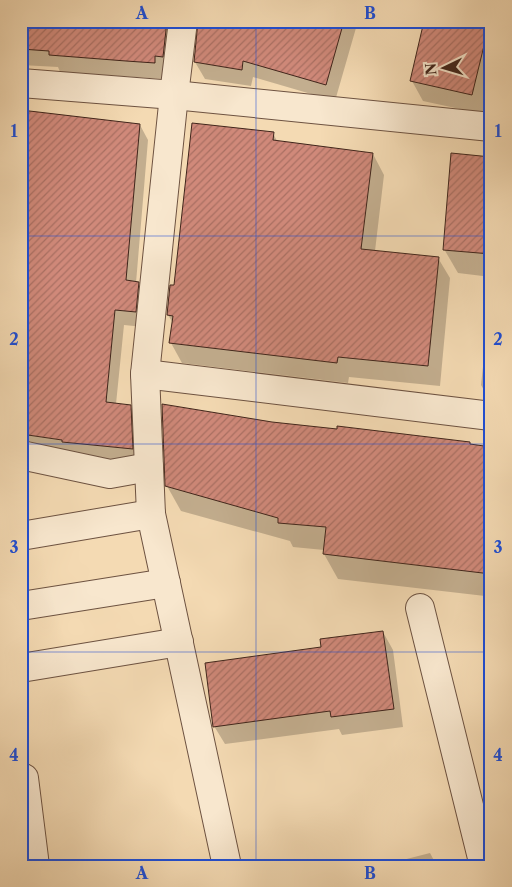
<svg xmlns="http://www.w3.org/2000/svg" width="512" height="887" viewBox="0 0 512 887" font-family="'Libre Caslon Text',serif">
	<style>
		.shadow { fill: #0003 }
		.building { fill: url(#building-hatch); stroke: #40251b }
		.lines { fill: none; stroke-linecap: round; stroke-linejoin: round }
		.minor-casing { stroke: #6d5241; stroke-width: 30 }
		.minor { stroke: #f8e7ce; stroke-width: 28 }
		.grid { fill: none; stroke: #1d4ed8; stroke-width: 1; stroke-opacity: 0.55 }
		.neatline { fill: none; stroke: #1d4ed8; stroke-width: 2 }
		.grid-label { font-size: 16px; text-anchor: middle; font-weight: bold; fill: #1d4ed8 }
	</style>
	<defs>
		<pattern id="building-hatch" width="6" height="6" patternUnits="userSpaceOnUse" patternTransform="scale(1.25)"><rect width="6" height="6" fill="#d0897a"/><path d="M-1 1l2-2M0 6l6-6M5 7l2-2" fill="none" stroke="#aa7063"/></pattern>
	</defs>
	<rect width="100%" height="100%" fill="#f4dab3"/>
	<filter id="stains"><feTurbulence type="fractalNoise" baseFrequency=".004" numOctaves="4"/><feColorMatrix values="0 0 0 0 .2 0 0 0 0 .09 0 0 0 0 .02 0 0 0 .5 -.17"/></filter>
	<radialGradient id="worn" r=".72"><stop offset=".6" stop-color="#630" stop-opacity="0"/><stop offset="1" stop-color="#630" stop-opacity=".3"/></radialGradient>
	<g class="shadow">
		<polygon points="21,21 358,21 335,101 253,77 251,86 205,79 195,62 200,24 196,22 164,79 60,72 58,67 21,65"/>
		<polygon points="426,21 491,21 491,111 485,110 483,114 423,101 412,81"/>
		<polygon points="21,112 140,125 148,140 136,283 138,283 147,298 144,327 124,325 116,404 130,406 139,421 141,464 72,458 21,447"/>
		<polygon points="273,133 278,143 373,154 384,175 375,251 438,258 450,278 440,386 349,377 348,383 182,363 171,343 173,323 168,315 175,287"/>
		<polygon points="491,159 491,277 458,273 444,249"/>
		<polygon points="491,294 491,402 481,385"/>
		<polygon points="272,424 491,448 491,599 487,599 485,596 338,579 324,554 324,550 293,547 290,541 181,511 167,486"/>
		<polygon points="383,632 393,650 403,727 342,735 339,729 225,744 214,726 322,648"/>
		<polygon points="430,853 437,866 383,866 383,865"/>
		<polygon points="319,862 321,866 303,866"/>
	</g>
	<g class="building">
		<polygon points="21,21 167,21 163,57 155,56 155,63 126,61 49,55 49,51 21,49"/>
		<polygon points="198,21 344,21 326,85 243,61 242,70 194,62"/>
		<polygon points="424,21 490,21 472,95 410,81"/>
		<polygon points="21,110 140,124 126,280 139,282 136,312 115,310 106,402 131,405 133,449 62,442 62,440 21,434"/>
		<polygon points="192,123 274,132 273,140 373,153 361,249 439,257 428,366 338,357 337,363 169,343 173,316 167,315 170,285 174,285"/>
		<polygon points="451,153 491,157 491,254 443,250"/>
		<polygon points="162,404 272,422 337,429 337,426 470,442 470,444 491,447 491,574 323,554 326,527 278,523 278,518 165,486"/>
		<polygon points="383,631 394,709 331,717 330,711 213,727 205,663 321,647 320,639"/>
	</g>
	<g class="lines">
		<g class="minor-casing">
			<g id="minor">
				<polyline points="183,21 174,95 145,374 151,514 227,866"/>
				<polyline points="21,83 174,95 491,127"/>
				<polyline points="145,374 491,416"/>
				<polyline points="21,455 110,474 149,467"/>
				<polyline points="21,536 151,514"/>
				<polyline points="21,606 166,583"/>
				<polyline points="420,608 484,866"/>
				<polyline points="21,668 179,642"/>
				<polyline points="24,778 35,866"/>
			</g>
		</g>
		<use href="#minor" class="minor"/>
	</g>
	<path class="grid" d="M 256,21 L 256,866M 21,236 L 491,236M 21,444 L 491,444M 21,652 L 491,652"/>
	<rect width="512" height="887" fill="none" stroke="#f4dab3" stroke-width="55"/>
	<g transform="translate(444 68) rotate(265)" stroke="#f8e7ce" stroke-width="4" paint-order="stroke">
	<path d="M0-4L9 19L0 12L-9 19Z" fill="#40251b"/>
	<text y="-8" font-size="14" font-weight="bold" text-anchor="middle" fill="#40251b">N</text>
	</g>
	<rect x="28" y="28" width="456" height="832" class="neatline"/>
	<g class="grid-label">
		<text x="142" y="19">A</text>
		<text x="370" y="19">B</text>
		<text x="14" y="137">1</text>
		<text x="498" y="137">1</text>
		<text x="14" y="345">2</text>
		<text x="498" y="345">2</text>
		<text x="14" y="553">3</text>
		<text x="498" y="553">3</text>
		<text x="14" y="761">4</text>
		<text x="498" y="761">4</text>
		<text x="142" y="879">A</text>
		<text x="370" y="879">B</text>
	</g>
	<rect width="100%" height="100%" filter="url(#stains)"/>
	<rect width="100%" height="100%" fill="url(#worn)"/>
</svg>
